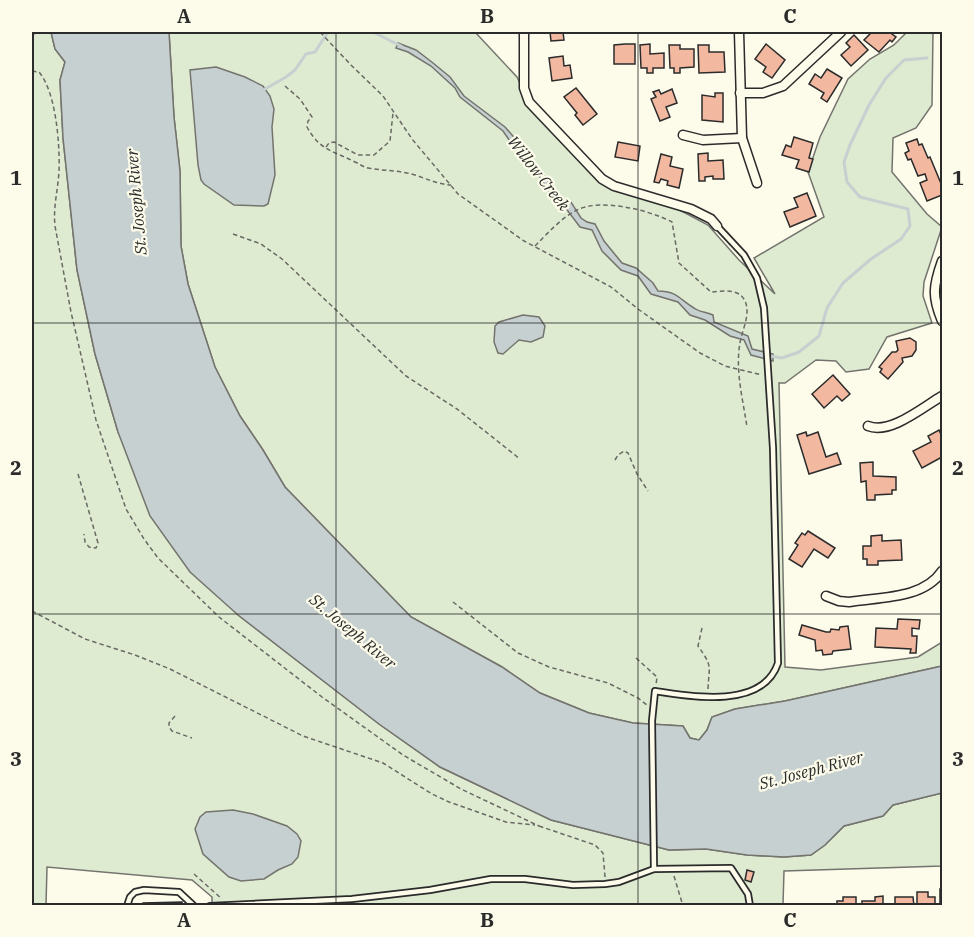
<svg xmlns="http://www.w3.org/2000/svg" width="974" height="937" viewBox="0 0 974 937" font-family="'IBM Plex Serif',serif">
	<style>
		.green { fill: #deebd1; stroke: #74746e; stroke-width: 1.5 }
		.water { fill: #c7d0d0; stroke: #74746e; stroke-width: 1.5 }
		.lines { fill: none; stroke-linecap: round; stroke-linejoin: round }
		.stream { stroke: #c7d0d0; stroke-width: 3 }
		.building { fill: #f2b8a0; stroke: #2b2b2b; stroke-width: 1.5 }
		.lane-casing { stroke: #2b2b2b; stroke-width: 8 }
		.street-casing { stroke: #2b2b2b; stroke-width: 11 }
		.path { stroke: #6a6964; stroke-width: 1.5; stroke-dasharray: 4.5 3; stroke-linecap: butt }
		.lane { stroke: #fdfbea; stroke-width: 4.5 }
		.street { stroke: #fdfbea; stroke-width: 8 }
		.grid { fill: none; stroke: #2b2b2b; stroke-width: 1.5; stroke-opacity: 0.55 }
		.labels { text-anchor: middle; stroke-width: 4.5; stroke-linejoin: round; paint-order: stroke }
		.water-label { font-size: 16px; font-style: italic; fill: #2b2b2b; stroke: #fdfbea }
		.neatline { fill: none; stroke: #2b2b2b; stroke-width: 2 }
		.grid-label { font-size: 20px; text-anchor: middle; font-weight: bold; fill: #2b2b2b }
	</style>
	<rect width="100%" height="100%" fill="#fdfbea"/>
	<g class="green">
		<polygon points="32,32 51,32 55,49 65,62 60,80 63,138 77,270 95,354 118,432 238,615 379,724 440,767 551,820 669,850 706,849 747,855 784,857 811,855 825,845 844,826 883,816 893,805 942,793 942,866 784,871 783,905 212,905 212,897 192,880 47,867 46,905 32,905"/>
		<polygon points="169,32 475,32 517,77 529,102 614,186 653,196 708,225 739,260 775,294 754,258 824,217 808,172 820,137 848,79 870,59 894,45 907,32 933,32 932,105 916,128 893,138 892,172 927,214 942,227 924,282 923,296 932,323 887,337 869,369 846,372 836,361 816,360 785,383 779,383 785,667 821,670 918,657 942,642 942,666 785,701 735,709 712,717 707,730 699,740 690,738 683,726 633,723 589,713 540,693 502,667 411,617 285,487 263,450 240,416 215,367 188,284 181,246 180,171 174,117"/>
	</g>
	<g class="water">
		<polygon points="51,32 169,32 174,117 180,171 181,246 188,284 215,367 240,416 263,450 285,487 411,617 502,667 540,693 589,713 633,723 683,726 690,738 699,740 707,730 712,717 735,709 785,701 942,666 942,793 893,805 883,816 844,826 825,845 811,855 784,857 747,855 706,849 669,850 551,820 440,767 379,724 238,615 190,572 150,516 118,432 95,354 77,270 63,138 60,80 65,62 55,49"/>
		<path d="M 398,43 L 416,50 L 433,63 L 450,77 L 464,96 L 505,127 L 518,142 L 529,159 L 543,174 L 555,191 L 561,198 L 571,202 L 581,218 L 587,222 L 595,224 L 604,241 L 622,263 L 636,268 L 653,283 L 658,291 C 677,291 679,299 694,308 C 699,312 707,312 713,315 L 714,322 L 748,336 L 752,349 L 773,354 L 773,361 L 751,355 L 744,340 L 730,336 L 705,320 L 690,315 L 678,302 L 651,294 L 638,276 L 621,270 L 602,251 L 592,230 L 580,227 L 562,203 L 552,197 L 540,177 L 525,163 L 503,131 L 460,97 L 455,88 L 431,66 L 408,52 L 396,48 Z"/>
		<polygon points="216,67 245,77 263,86 270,96 274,109 272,127 275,175 268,204 264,206 234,205 204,184 201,180 198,165 190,70"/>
		<polygon points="523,315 539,317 545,326 543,337 531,342 519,340 503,354 498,353 494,342 495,326 499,322"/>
		<polygon points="233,810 253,814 287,826 297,834 301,841 298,857 292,864 278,870 264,879 241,881 229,877 203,854 195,829 200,817 206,812"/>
	</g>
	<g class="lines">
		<g class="stream">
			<polyline points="373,32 401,46"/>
			<polyline points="265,89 286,77 295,70 306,54 315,52 328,32"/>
			<polyline points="769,356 782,358 799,352 819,336 827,308 843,283 871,259 901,239 910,226 908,209 860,197 847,182 844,162 850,145 869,105 886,78 904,60 927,58"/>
		</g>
	</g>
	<g class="building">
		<polygon points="550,32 563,32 564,40 551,41"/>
		<polygon points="872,32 889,32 896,37 892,42 890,40 879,52 864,40"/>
		<polygon points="854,35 868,50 851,66 841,55 850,47 846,43"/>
		<polygon points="625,44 635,44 635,64 614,64 614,45"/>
		<polygon points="650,44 650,54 664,53 664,68 653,68 653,73 647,73 647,68 641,68 640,45"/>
		<polygon points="766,44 785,60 772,78 763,72 766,67 755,59"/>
		<polygon points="669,45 680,45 680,49 694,49 694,67 680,68 680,73 674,73 674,68 670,68"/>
		<polygon points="698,45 709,45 709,52 724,52 725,72 699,73"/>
		<polygon points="563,56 564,66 570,65 572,78 552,81 549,58"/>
		<polygon points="827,69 842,78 827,102 821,98 824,93 809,84 815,74 821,78"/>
		<polygon points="576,88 597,114 583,125 575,115 577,113 564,97"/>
		<polygon points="672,89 677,103 666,107 670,117 660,121 651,99 656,97 653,92 659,90 661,94"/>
		<polygon points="715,93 723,93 723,122 702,120 702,95 715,97"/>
		<polygon points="794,137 813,143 809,158 813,159 809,172 796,168 799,160 782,155 786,145 791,147"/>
		<polygon points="917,139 919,145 922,144 928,158 930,157 942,186 942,195 927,201 920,183 927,180 925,174 918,176 911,159 908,160 905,153 909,151 906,143"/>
		<polygon points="618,142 640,146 638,161 615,157"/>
		<polygon points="708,153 708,161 723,160 724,179 713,179 713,176 705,177 705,181 699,181 698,154"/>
		<polygon points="661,154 672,157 670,166 683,169 679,188 667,185 668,181 661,179 659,183 654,182"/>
		<polygon points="807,193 816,216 790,227 784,212 798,207 794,198"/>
		<polygon points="910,338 916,342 916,350 912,356 902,358 903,362 888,379 880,372 882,369 879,367 892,352 896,352 898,350 896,341"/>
		<polygon points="833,375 850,394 842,401 837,396 824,408 812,394"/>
		<polygon points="939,430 942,437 942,457 922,468 913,451 931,442 928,436"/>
		<polygon points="806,432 807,436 818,432 826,457 837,453 841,464 809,474 797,435"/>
		<polygon points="873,462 873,476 896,477 896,490 892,490 892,494 875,495 875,500 867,500 866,481 861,482 860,463"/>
		<polygon points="808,531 835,548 828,558 814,549 802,567 789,559 798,545 795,543 802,533 805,535"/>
		<polygon points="882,535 882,541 901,540 902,560 878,561 878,565 867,565 867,559 863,559 863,546 871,546 871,536"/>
		<polygon points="898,619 920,620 919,629 912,628 912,636 917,636 916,653 910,653 911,649 875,647 876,628 897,629"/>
		<polygon points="802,625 826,632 830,632 831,629 839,630 840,627 848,626 851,649 833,651 832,654 823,655 822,650 816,651 815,640 799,635"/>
		<polygon points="747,870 754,872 751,882 745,880"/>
		<rect x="940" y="889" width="2" height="17"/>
		<polygon points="917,892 928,892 928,897 935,897 935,906 917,906"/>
		<polygon points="883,896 883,906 862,906 862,901 875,901 875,897"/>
		<polygon points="843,897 856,897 856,906 837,906 837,901 843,901"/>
		<polygon points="895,897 913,897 914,906 895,906"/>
		<polygon points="182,902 182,906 143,906 143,903"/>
	</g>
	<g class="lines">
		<g class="lane-casing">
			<g id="lane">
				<path d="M 654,869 L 652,721 L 655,691 C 692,697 763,709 778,663 L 773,448 L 764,308 L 757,278 L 744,255 L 717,226"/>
				<polyline points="127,906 130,897 135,892 144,890 179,892 194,906"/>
				<polyline points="210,906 352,899 430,890 491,879 525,879 573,885 605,884 619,882 654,869 731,868 748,894 750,906"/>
			</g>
		</g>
		<g class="street-casing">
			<g id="street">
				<polyline points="524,32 524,88 529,102 602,179 614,186 691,209 711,219 717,226"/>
				<polyline points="739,32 742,138 757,183"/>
				<polyline points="740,93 763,93 783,86 841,32"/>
				<polyline points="683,135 703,140 742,138"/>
				<path d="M 942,261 C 933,286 932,297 942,321"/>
				<path d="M 868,426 C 890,435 923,407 942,396"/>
				<path d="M 826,596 L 839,601 L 849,602 C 880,597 924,599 942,571"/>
			</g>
		</g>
		<g class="path">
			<polyline points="320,32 351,65 383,96 412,139 458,194 524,241 611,287 638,309 700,353 725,366 762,375"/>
			<polyline points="32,34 44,32"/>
			<path d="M 32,71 L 39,72 C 56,92 60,144 59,171 C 58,190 53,207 55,226 L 71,312 L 96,420 L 126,509 L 144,539 L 158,558 L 219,617 L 322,697 L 403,755 L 461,789 L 539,826"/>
			<path d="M 285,86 L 300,99 L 312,117 L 308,121 L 307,127 C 320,151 334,151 355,162 C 360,164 363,167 368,168 C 383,171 399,170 415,175 C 427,179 437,184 451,185"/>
			<polyline points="326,147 329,143 334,142 358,155 374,155 390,141 393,113"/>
			<polyline points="233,234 261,244 282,259 406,376 457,409 520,459"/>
			<path d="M 535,246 C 548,233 561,218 577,210 C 601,198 649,210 672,222 L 679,263 L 711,292 C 723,291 739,288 745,301 C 751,314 742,330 740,343 C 735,370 743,400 747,427"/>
			<polyline points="615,460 618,455 624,451 628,453 637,474 648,491"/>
			<polyline points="78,474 98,543 96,548 89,547 85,542 84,534"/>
			<polyline points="453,602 518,653 549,667 608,683 638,698 647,705"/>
			<polyline points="32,611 85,639 135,655 170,669 303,736 383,763 432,794 449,802 506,822 535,825"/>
			<path d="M 702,628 L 698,646 C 713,667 709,665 708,689"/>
			<polyline points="636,658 657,677 656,685"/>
			<polyline points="175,716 169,723 169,727 172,731 192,738"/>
			<polyline points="539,826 595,845 603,853 605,877"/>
			<polyline points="194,874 222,899"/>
			<polyline points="674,876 683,906"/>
		</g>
		<use href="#lane" class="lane"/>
		<use href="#street" class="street"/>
	</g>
	<path class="grid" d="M 336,32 L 336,906M 638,32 L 638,906M 32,323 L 942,323M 32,614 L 942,614"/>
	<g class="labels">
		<g class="water-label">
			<text transform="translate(539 173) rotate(52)" y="6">Willow Creek</text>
			<text transform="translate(136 202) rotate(-95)" y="6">St. Joseph River</text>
			<text transform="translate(353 631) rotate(40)" y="6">St. Joseph River</text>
			<text transform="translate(811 770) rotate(-15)" y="6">St. Joseph River</text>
		</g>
	</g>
	<rect width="974" height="937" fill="none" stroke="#fdfbea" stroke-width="66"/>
	<rect x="33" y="33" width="908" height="871" class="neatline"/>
	<g class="grid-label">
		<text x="184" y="23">A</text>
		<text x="487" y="23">B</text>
		<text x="790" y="23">C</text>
		<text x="16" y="185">1</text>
		<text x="958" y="185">1</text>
		<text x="16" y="475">2</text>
		<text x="958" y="475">2</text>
		<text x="16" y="766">3</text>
		<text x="958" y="766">3</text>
		<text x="184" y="927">A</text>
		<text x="487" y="927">B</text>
		<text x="790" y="927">C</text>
	</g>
</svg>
